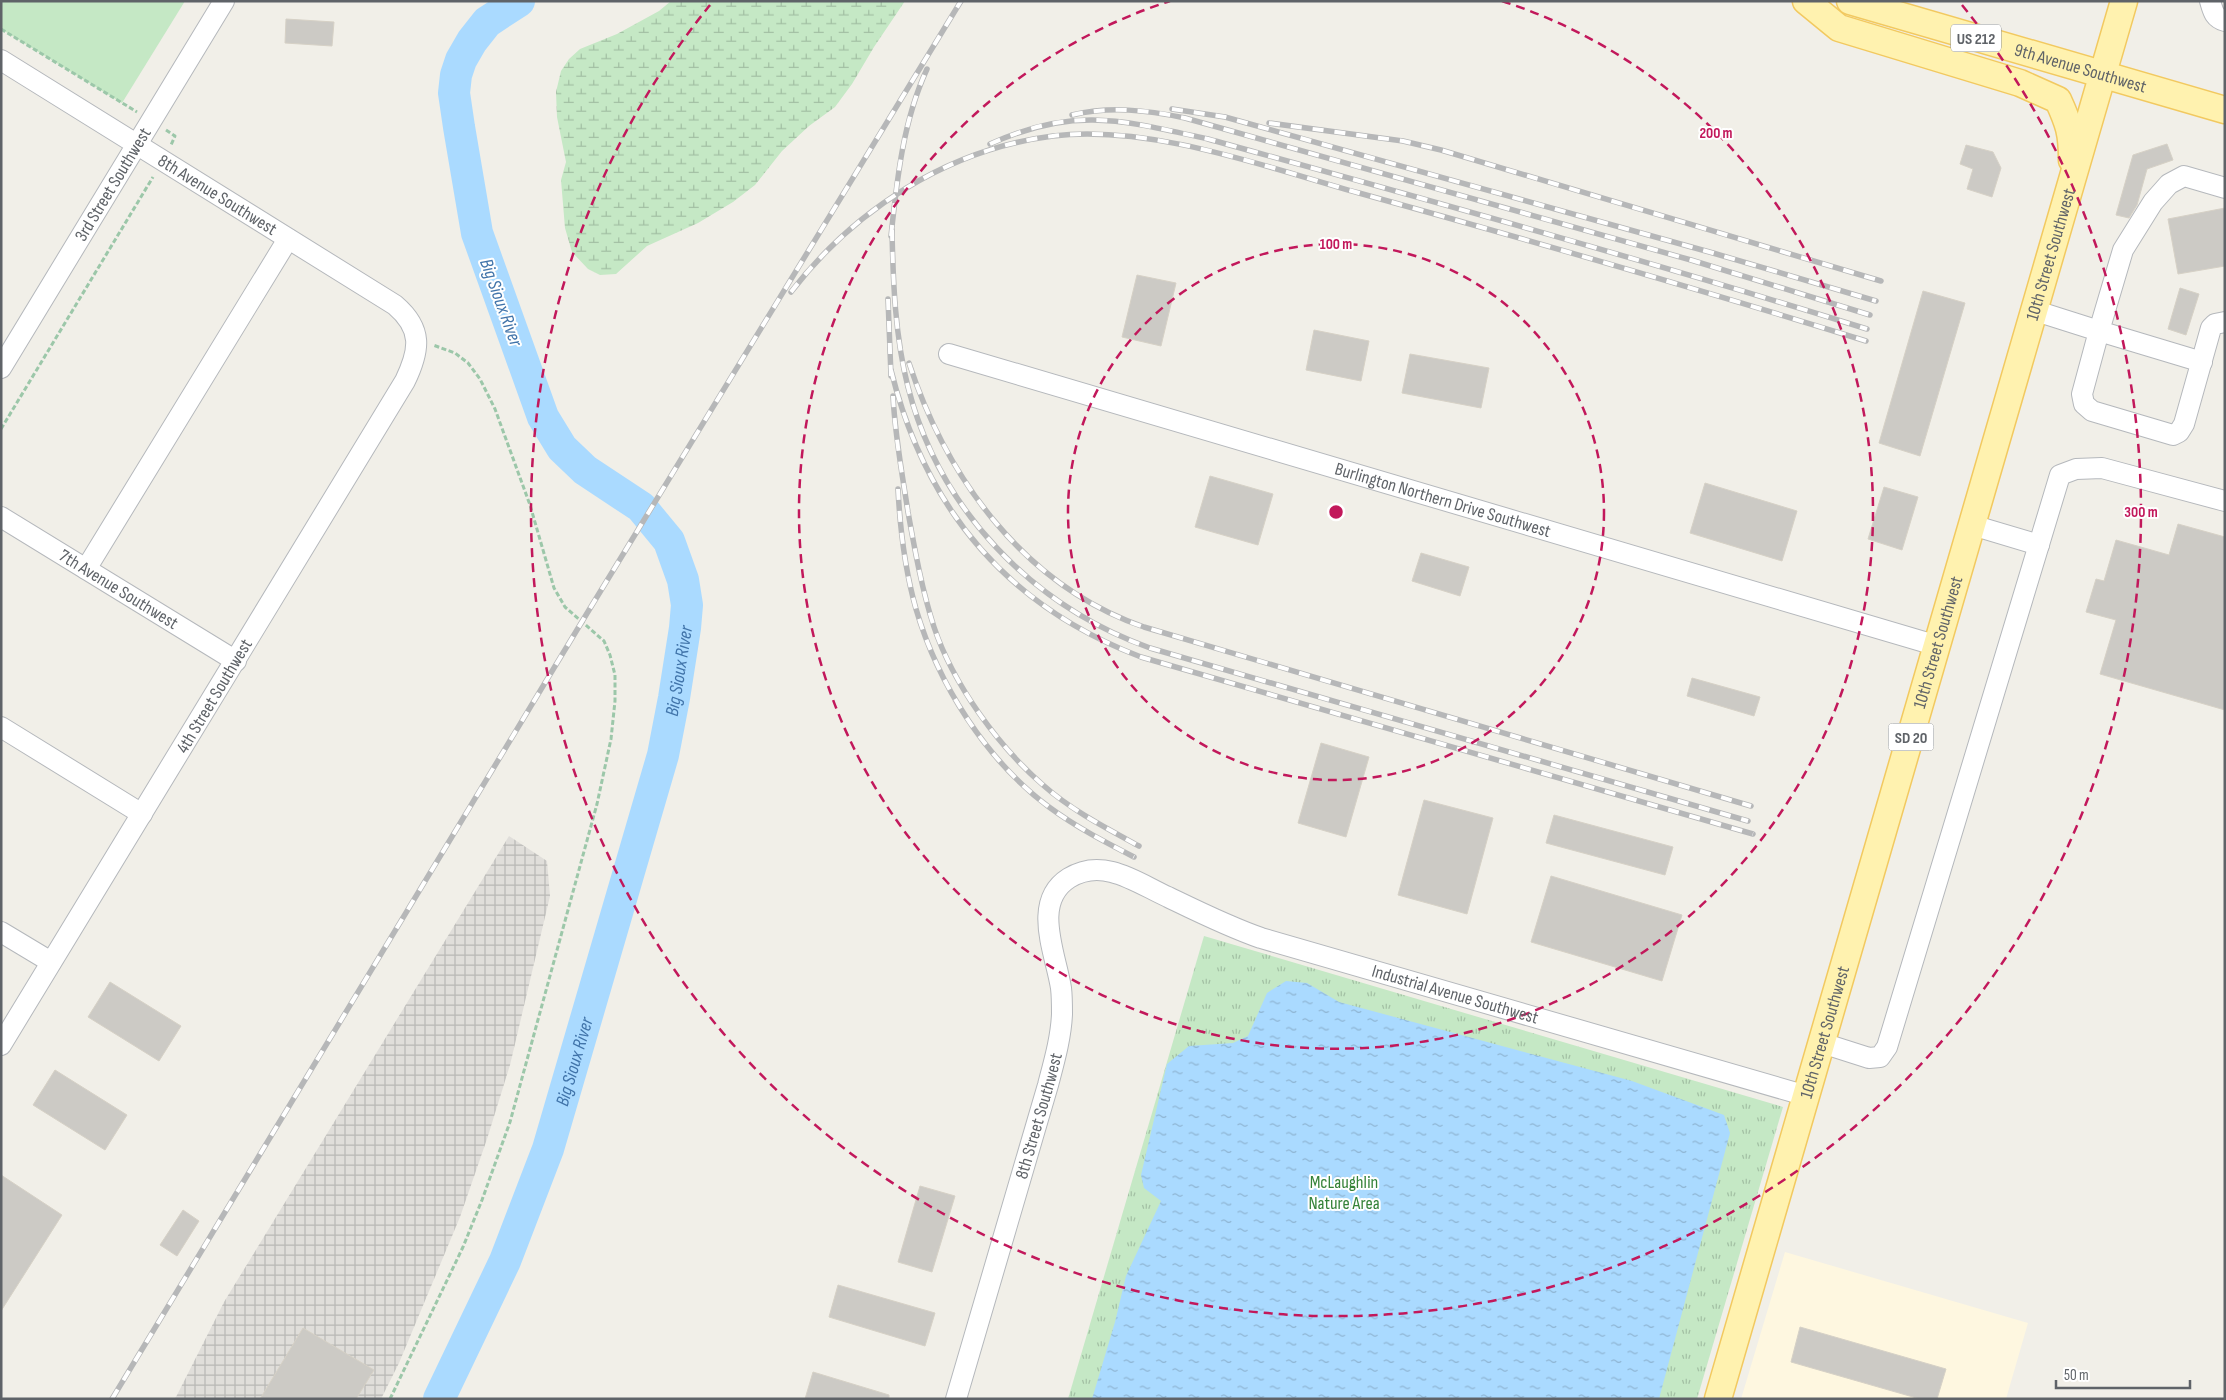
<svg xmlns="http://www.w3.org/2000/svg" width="2226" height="1400" viewBox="0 0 2226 1400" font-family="'Sofia Sans Condensed',sans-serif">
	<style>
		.commercial { fill: #fef7e0 }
		.industrial { fill: url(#industrial-grid) }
		.grass { fill: url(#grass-tufts) }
		.wetland { fill: url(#wetland-marsh) }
		.garden { fill: #c5e8c5 }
		.water { fill: url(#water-ripples) }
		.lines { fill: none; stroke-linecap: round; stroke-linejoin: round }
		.river { stroke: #aadaff; stroke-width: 32 }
		.building { fill: #cccac5; stroke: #d6d1c6 }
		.minor-casing { stroke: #b5b8bc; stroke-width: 22 }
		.major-casing { stroke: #f2c960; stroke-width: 29 }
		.path { stroke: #9cc7a9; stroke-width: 3; stroke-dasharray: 5 2.5; stroke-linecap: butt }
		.minor { stroke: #fff; stroke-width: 20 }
		.major { stroke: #fff2af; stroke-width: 26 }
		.rail-casing { stroke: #b6b7b8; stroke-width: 5.5 }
		.rail { stroke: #fff; stroke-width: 4; stroke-dasharray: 11; stroke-linecap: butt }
		.ring { fill: none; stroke: #c2185b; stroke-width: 2.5; stroke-dasharray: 9 6 }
		.labels { text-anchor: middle; stroke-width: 4; stroke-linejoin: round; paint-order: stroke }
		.shield { fill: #fff; stroke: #8f9295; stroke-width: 1 }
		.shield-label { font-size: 16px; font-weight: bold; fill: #5f6368 }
		.street-label { font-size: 18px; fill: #5f6368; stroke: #fff }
		.park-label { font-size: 18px; fill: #348238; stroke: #fff }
		.water-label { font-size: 19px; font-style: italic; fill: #4174aa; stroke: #fff }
		.centre { fill: #c2185b; stroke: #fff; stroke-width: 2.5 }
		.ring-label { font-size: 15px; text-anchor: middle; font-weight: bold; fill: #c2185b; stroke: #fff; stroke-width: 4; stroke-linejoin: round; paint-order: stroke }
	</style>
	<defs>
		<pattern id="industrial-grid" width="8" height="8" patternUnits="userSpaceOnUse" patternTransform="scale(1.25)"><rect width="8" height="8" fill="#e0deda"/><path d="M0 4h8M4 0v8" fill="none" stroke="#b9b8b5"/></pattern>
		<pattern id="grass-tufts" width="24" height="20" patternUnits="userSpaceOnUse" patternTransform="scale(1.25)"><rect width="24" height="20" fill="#c5e8c5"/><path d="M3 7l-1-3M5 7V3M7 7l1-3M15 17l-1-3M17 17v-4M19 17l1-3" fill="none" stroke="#a3c0a4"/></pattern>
		<pattern id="wetland-marsh" width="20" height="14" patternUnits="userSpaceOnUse" patternTransform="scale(1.25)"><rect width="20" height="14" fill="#c5e8c5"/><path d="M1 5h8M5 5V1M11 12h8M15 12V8" fill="none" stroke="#a3c0a4"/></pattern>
		<pattern id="water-ripples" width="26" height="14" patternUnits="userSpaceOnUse" patternTransform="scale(1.25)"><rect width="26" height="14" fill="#aadaff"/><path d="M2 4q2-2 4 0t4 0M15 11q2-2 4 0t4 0" fill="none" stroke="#8eb4d2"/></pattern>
	</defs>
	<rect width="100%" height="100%" fill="#f1efe8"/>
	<polygon class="commercial" points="1785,1252 2028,1323 2006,1399 1741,1399"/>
	<polygon class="industrial" points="509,836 547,861 550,896 510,1065 487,1139 460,1217 399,1363 381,1399 175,1399 224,1302"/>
	<polygon class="grass" points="1204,936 1783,1107 1697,1399 1068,1399"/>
	<polygon class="wetland" points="671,1 905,1 874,47 852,84 835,107 809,126 782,151 755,185 733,202 698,223 647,246 616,274 600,275 588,269 572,252 565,228 561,180 566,162 557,117 556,92 561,71 569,59 580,49 617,34 659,11"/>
	<polygon class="garden" points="1,1 185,1 122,103 1,29"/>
	<polygon class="water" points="1286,981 1307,983 1339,1002 1632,1081 1724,1115 1730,1133 1659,1399 1092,1399 1115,1322 1126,1276 1161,1201 1144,1188 1141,1175 1167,1064 1189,1046 1233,1043 1248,1036 1267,993"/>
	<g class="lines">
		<path class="river" id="s1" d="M 439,1399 L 505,1261 L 548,1149 L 663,755 L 674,698 L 685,628 L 687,605 L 683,580 L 669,541 L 641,507 L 585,470 L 562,448 L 543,417 L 477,233 L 459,127 L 454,93 L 456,75 L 461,60 L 472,41 L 487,22 L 519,1"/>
	</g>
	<g class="building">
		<polygon points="286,19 334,22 332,46 285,43"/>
		<polygon points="2167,144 2173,160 2147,169 2137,205 2129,218 2116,215 2133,155"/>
		<polygon points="1966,145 1993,152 2001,168 1992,197 1967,189 1973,169 1960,164"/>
		<polygon points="2225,208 2225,266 2178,274 2168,219"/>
		<polygon points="1137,275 1176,283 1161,346 1122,337"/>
		<polygon points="2180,288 2199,294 2186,335 2168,329"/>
		<polygon points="1923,291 1965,303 1920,456 1879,443"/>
		<polygon points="1314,330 1369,341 1361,381 1306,370"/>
		<polygon points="1410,354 1489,368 1481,408 1402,393"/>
		<polygon points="1210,476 1273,494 1258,545 1195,527"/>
		<polygon points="1705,483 1797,511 1782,561 1690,533"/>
		<polygon points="1884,487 1918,497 1902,550 1868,539"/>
		<polygon points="2178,524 2225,537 2225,710 2100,674 2116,620 2086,612 2096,579 2104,581 2116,540 2169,555"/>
		<polygon points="1421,553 1469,567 1460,596 1412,581"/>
		<polygon points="1692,678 1760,697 1754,716 1687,696"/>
		<polygon points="1321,743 1369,757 1346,837 1298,823"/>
		<polygon points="1424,800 1493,818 1467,914 1398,895"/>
		<polygon points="1554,815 1673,847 1665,875 1546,843"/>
		<polygon points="1551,876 1682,915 1662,981 1531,942"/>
		<polygon points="110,982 181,1026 159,1061 88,1017"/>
		<polygon points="55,1070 127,1115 105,1150 33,1105"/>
		<polygon points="1,1175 62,1215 1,1311"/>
		<polygon points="920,1186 955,1196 932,1272 898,1262"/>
		<polygon points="183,1210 199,1221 177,1256 160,1245"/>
		<polygon points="838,1285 935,1313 925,1346 829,1317"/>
		<polygon points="1800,1327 1946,1369 1937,1399 1920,1399 1791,1362"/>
		<polygon points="303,1328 374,1370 356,1399 260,1399"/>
		<polygon points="813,1372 889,1395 889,1399 805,1399"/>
	</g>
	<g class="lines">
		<g class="minor-casing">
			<g id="minor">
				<path d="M 2210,1 C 2213,11 2214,18 2225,21"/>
				<path id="s2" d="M 1,60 L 395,305 C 423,329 420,350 405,381 L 1,1045"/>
				<polyline points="2036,311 2099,331 2082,394 2084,404 2092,411 2173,435 2179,432 2184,424 2211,328 2215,324 2225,322"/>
				<path id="s3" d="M 949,354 L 1938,646"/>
				<polyline points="2202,362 2099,331 2123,250 2153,202 2169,184 2184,176 2225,188"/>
				<path id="s4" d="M 1,368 L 224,1"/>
				<path id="s5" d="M 1,517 L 236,661"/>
				<polyline points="1972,525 2039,545"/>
				<polyline points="86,569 288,239"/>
				<polyline points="1,727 142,814"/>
				<polyline points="1,932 51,962"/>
				<polyline points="1822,1043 1869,1058 1880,1057 1887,1047 2060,475 2076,469 2102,468 2225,501"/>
				<path id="s6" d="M 956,1399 L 1048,1085 C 1054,1062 1061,1038 1062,1014 C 1062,1006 1062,996 1061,988 C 1056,954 1031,902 1069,878 C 1082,870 1097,868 1112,872 C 1132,877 1150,889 1168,897 C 1199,912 1229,927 1261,938 L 1807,1096"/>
			</g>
		</g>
		<g class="major-casing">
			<g id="major">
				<path d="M 1806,1 L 1839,28 L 2020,83 L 2058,100 C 2069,124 2072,133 2072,160"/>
				<path id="s7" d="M 1850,1 L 2225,110"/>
				<path id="s8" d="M 1718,1399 L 2124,1"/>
			</g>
		</g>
		<g class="path">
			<polyline points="1,29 137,112"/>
			<polyline points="166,130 175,136 171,145"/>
			<polyline points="1,429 153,177"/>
			<polyline points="390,1399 463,1247 482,1200 510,1122 597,804 611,739 615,701 615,675 610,655 604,641 565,607 554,588 530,505 495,409 480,379 468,363 455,353 433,345"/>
		</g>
		<use href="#minor" class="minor"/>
		<use href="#major" class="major"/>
		<g class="rail-casing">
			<g id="rail">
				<polyline points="1172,109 1225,117 1713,253 1876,301"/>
				<path d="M 1072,115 C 1111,106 1146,110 1185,118 L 1691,260 L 1870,315"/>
				<polyline points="1269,123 1403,141 1441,150 1881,281"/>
				<path d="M 990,144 C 1074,106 1122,120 1208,139 C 1428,200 1649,261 1867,329"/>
				<path d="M 892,230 C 893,282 895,336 908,387 C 939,509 1032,606 1150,648 L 1748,821"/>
				<path d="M 891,236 C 897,179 903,121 927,69"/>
				<path d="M 791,292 C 854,210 948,149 1053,136 C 1149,124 1266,167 1359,193 C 1529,240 1698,289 1866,341"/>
				<polyline points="888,299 891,376"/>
				<path d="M 909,363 C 947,479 1025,586 1144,627 L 1751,806"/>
				<path d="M 891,370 C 925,508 1007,606 1141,657 L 1753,834"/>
				<path d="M 893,396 C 895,436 902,473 908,512 C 915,551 922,590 934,627 C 953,684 998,746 1043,785 C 1071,810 1106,828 1139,846"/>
				<path d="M 898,489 C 900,529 905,570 916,609 C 938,684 986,760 1049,807 C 1076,827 1105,842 1134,857"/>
				<polyline points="112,1399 589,610 961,1"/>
			</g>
		</g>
		<use href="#rail" class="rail"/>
	</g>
	<g class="ring">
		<circle cx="1336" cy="512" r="268"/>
		<path d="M1502 1A537 537 0 1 1 1170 1"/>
		<path d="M1962 5A805 805 0 1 1 710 5"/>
	</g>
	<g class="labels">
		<g class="shield">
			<rect x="1951" y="24.5" width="50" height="27" rx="4"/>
			<rect x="1888.5" y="723.5" width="45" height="27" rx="4"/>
		</g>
		<g class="shield-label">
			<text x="1976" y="44">US 212</text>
			<text x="1911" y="743">SD 20</text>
		</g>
		<g class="street-label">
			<text dy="6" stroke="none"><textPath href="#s7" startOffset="240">9th Avenue Southwest</textPath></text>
			<text dy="6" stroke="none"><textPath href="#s4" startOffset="215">3rd Street Southwest</textPath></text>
			<text dy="6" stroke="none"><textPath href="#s2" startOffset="255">8th Avenue Southwest</textPath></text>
			<text dy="6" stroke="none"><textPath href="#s8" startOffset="1192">10th Street Southwest</textPath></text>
			<text dy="6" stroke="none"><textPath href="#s3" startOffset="515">Burlington Northern Drive Southwest</textPath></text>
			<text dy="6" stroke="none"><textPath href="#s5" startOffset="138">7th Avenue Southwest</textPath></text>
			<text dy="6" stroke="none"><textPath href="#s8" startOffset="788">10th Street Southwest</textPath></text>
			<text transform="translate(214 696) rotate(-59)" y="6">4th Street Southwest</text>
			<text dy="6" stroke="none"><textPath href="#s6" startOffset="954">Industrial Avenue Southwest</textPath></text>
			<text dy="6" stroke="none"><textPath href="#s8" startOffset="382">10th Street Southwest</textPath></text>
			<text dy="6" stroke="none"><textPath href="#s6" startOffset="295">8th Street Southwest</textPath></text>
		</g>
		<g class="park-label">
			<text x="1344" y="1188">McLaughlin<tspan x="1344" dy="21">Nature Area</tspan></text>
		</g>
		<g class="water-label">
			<text transform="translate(502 302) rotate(70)" y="7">Big Sioux River</text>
			<text dy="7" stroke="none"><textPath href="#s1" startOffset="769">Big Sioux River</textPath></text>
			<text dy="7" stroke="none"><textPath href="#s1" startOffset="364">Big Sioux River</textPath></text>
		</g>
	</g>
	<circle cx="1336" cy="512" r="8" class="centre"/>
	<g class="ring-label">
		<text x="1716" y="138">200 m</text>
		<text x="1336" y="249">100 m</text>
		<text x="2141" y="517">300 m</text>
	</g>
	<rect width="2226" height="1400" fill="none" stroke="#5f6368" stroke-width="5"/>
	<path d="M2056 1380v8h134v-8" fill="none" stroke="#5f6368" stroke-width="2.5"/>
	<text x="2064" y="1380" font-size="15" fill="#5f6368" stroke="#ffffff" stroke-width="4" paint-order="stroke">50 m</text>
</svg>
